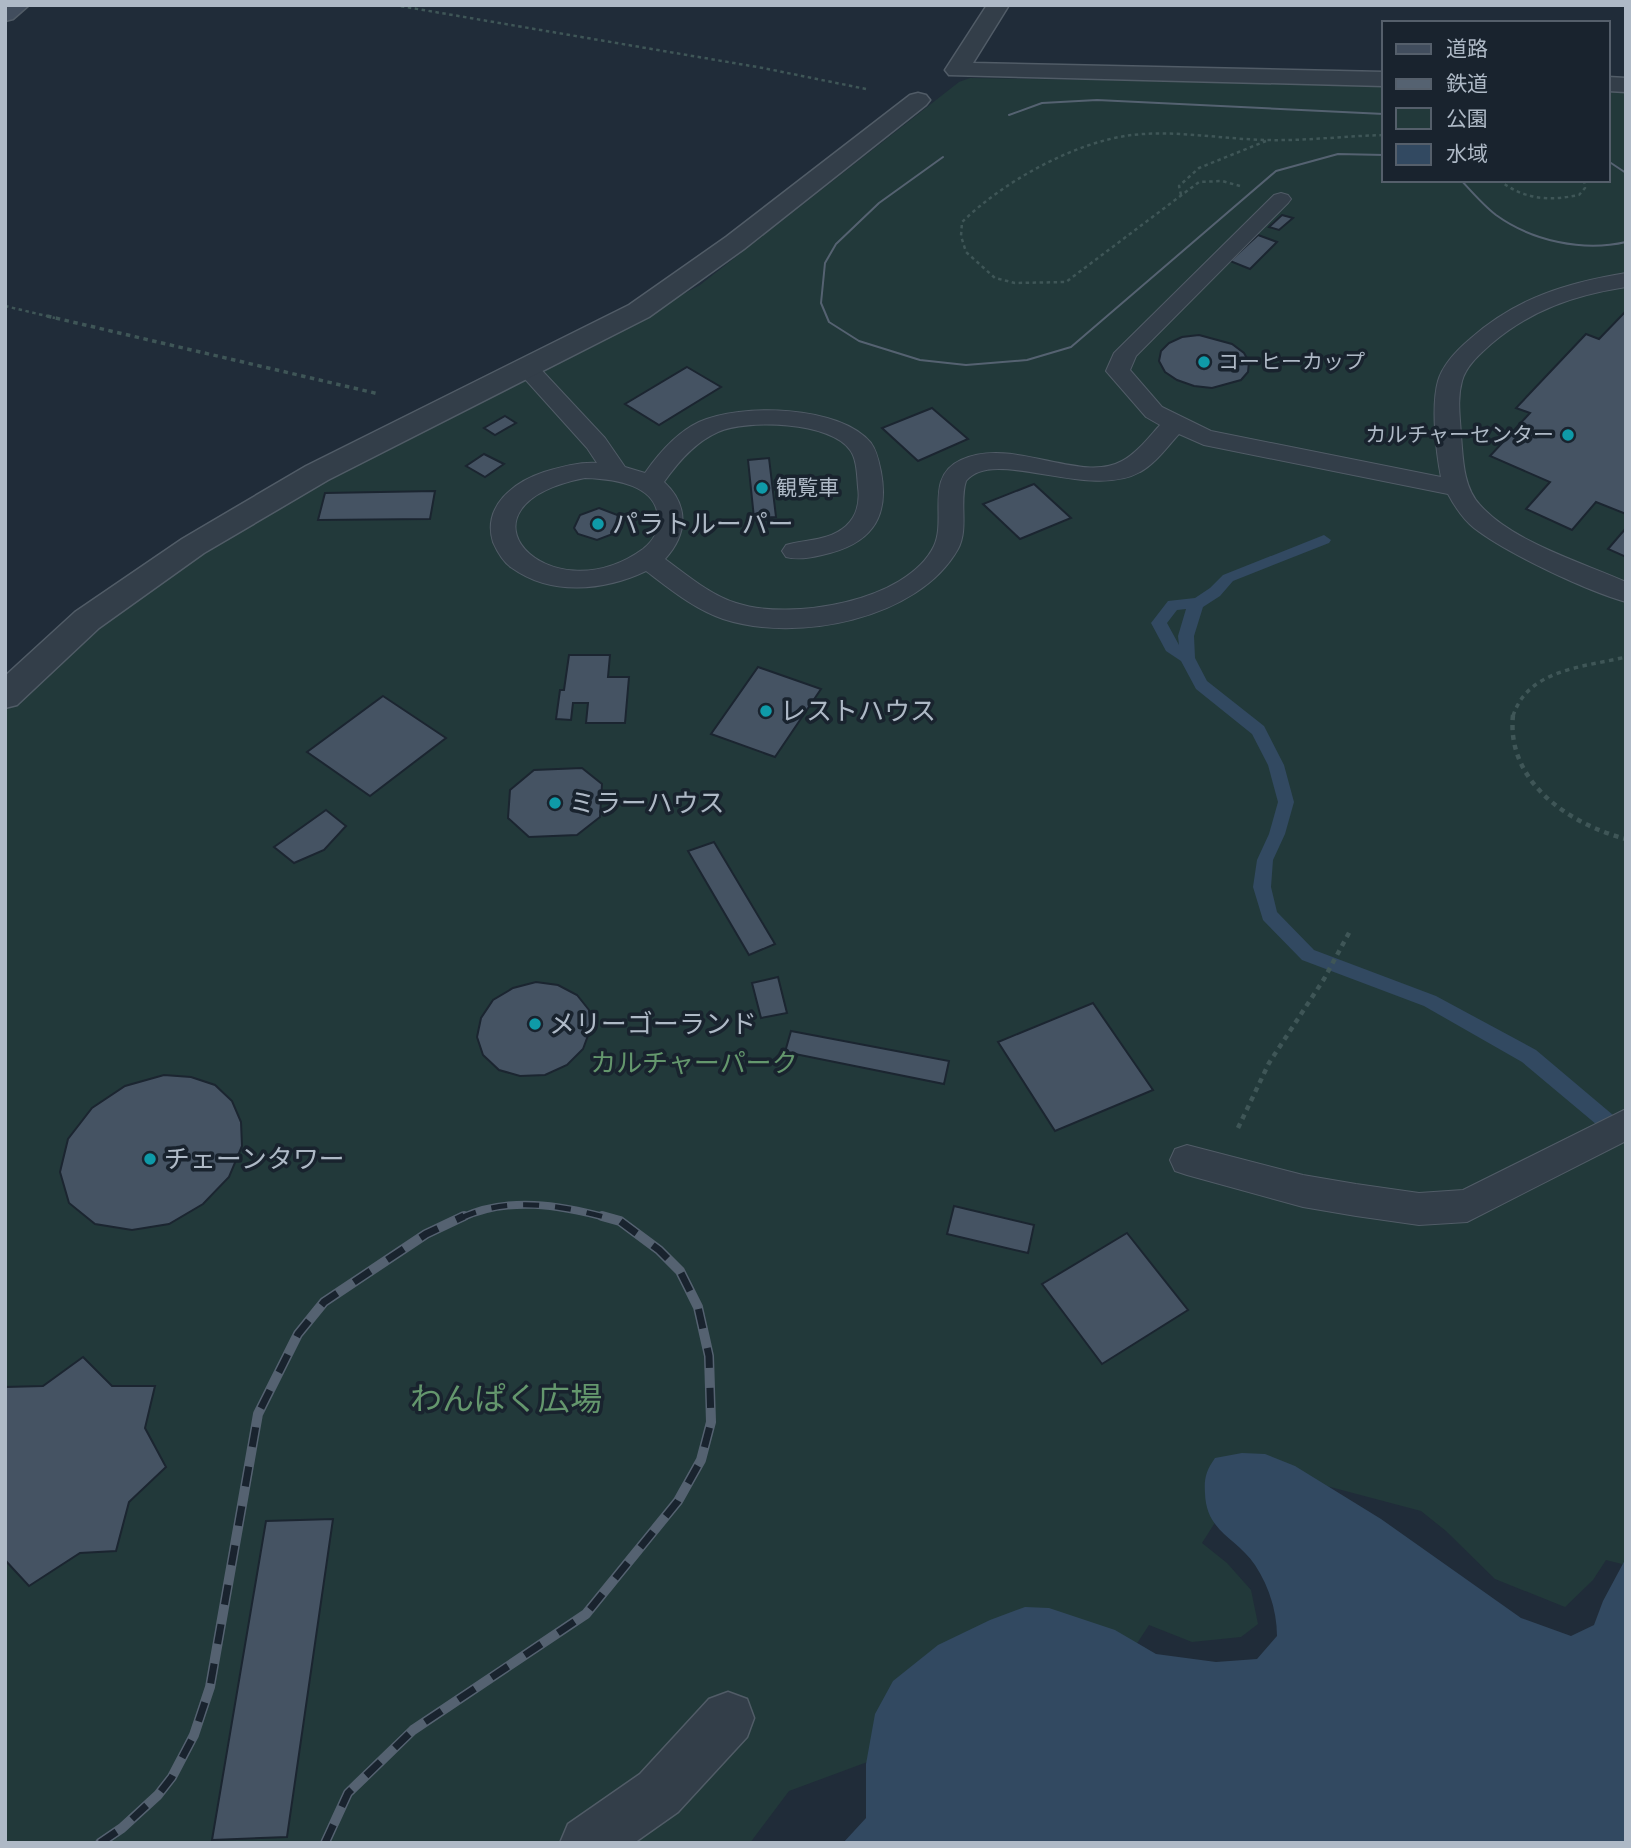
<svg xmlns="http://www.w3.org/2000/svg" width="1631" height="1848" viewBox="0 0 1631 1848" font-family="'PT Sans Narrow','Noto Sans JP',sans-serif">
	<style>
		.green { fill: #22393a }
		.water { fill: #324961 }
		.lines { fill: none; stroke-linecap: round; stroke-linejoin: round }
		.stream { fill: #324961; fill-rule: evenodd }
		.building { fill: #455363; stroke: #1b2530; stroke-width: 2 }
		.lane-casing { stroke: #515c67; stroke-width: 2 }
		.street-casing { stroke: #515c67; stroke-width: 3 }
		.secondary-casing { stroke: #515c67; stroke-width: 3 }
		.path-far2 { stroke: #3f5657; stroke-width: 2.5; stroke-dasharray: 3.5 3.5; stroke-linecap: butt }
		.path-far1 { stroke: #3f5657; stroke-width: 3.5; stroke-dasharray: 4.5 4.5; stroke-linecap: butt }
		.path { stroke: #3f5657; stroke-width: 4.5; stroke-dasharray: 5 5; stroke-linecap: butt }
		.lane { fill: #333e49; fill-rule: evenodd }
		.street { fill: #333e49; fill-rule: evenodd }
		.secondary { fill: #414d5d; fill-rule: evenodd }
		.tram { stroke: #556271; stroke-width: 2 }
		.rail-far1-casing { stroke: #556271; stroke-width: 8 }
		.rail-casing { stroke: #556271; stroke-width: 10 }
		.rail-far1 { stroke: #19232e; stroke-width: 5; stroke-dasharray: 16; stroke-linecap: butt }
		.rail { stroke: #19232e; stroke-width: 7; stroke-dasharray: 20; stroke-linecap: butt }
		.culture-dot { fill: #0f9aa8; stroke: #19232e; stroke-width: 2.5 }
		.labels { text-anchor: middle; stroke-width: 7; stroke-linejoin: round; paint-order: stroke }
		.far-poi-label { font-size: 21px; fill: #aeb9c6; stroke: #19232e; text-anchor: start }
		.poi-label { font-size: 26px; fill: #aeb9c6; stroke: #19232e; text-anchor: start }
		.park-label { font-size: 26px; fill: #64976d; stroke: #19232e }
		.near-park-label { font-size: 32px; fill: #64976d; stroke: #19232e }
	</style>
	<rect width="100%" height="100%" fill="#202c39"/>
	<polygon class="green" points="970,78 1384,85 1384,180 1608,180 1608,90 1626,90 1626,1565 1606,1560 1593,1580 1565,1607 1495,1579 1446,1531 1421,1511 1251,1466 1202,1543 1227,1563 1251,1590 1258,1624 1241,1637 1192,1642 1149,1625 1121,1668 789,1791 750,1843 5,1843 5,711 102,620 221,541 371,456 557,363 700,285 959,82"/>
	<path class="water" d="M 1242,1453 L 1265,1454 L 1295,1466 L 1381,1519 L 1521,1618 L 1571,1636 L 1594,1625 L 1603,1601 L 1626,1558 L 1626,1843 L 843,1843 L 866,1818 L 866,1764 L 875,1714 L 893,1681 L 938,1645 L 990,1620 L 1025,1607 L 1049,1608 L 1115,1630 L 1156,1654 L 1216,1662 L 1257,1659 L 1277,1636 C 1277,1612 1269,1586 1255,1565 C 1236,1537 1206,1532 1205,1493 C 1204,1478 1206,1471 1215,1458 Z"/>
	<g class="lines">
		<path class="stream" d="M 1324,535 L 1331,540 L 1329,543 L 1233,581 L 1220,596 L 1203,607 L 1194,636 L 1195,658 L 1207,681 L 1264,726 L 1284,765 L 1294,802 L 1285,834 L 1273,860 L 1271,887 L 1277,912 L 1314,950 L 1436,996 L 1536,1050 L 1626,1126 L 1626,1141 L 1615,1140 L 1522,1062 L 1424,1006 L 1302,960 L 1263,920 L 1253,887 L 1257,860 L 1269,834 L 1278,802 L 1268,765 L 1252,734 L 1196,689 L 1181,661 L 1166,651 L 1151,623 L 1168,601 L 1195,598 L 1210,588 L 1223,575 ZM 1186,609 L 1178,636 L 1179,645 L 1167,623 L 1177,610 Z"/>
	</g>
	<g class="building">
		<polygon points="1282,215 1293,218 1279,230 1269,227"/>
		<polygon points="1258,235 1277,242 1250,269 1230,261"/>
		<polygon points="1626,311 1626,514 1596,502 1572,530 1526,509 1550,482 1490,456 1530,413 1516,408 1586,334 1599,339"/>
		<polygon points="1199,335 1232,344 1244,353 1249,362 1248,372 1241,380 1212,388 1194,386 1177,380 1165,372 1159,361 1161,351 1169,343 1182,337"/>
		<polygon points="687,367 721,387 659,425 625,404"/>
		<polygon points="932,408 968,439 918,461 882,428"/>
		<polygon points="505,416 516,423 495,435 484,428"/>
		<polygon points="484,454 504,464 485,477 466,466"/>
		<polygon points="769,458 776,517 754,518 748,460"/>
		<polygon points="1034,484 1071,518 1020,539 983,504"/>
		<polygon points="435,491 430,519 318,520 325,493"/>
		<polygon points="599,508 620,516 622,527 618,532 597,540 578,534 574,528 580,515"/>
		<polygon points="1626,528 1626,557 1608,549"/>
		<polygon points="569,655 610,655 608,677 629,677 625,723 586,723 588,703 573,703 571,720 556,719 560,690 564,690"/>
		<polygon points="758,667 821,689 775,757 711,734"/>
		<polygon points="383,696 446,738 370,796 307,752"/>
		<polygon points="582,768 602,784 600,817 577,835 529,837 508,818 510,790 534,770"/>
		<polygon points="326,810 346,826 324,850 294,863 274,847"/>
		<polygon points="714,842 775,944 749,955 688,851"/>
		<polygon points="778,977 787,1013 761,1018 752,983"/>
		<polygon points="536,982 558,985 577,995 589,1010 590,1030 583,1049 567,1065 545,1075 520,1076 499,1070 483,1055 477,1037 481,1018 493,1000 513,988"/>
		<polygon points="1093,1003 1153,1090 1055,1131 998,1042"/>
		<polygon points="791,1031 949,1061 944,1084 785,1052"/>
		<polygon points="164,1075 191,1077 215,1085 232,1101 241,1122 242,1146 229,1177 203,1204 169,1224 132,1230 95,1224 69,1203 60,1172 68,1139 92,1108 125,1086"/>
		<polygon points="954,1206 1034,1225 1028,1253 947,1234"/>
		<polygon points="1127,1233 1188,1310 1102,1364 1042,1284"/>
		<polygon points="83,1357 112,1386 155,1386 145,1428 166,1467 129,1502 116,1551 80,1553 29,1586 5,1560 5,1387 43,1386"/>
		<polygon points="333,1519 287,1837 212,1840 266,1521"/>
	</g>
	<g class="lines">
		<g class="lane-casing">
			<g id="lane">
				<path d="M 1281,193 L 1288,195 L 1291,199 L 1288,203 L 1136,356 L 1130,370 L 1162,407 L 1211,431 L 1441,477 C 1436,452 1431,406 1438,381 C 1443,364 1457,350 1470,339 C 1516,298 1566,283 1626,273 L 1626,287 C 1574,295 1531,310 1491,344 C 1479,355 1466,366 1462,381 C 1457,399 1460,417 1461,435 C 1463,458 1463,487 1480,505 C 1513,542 1581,562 1626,582 L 1626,602 C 1587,591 1506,553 1474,528 C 1463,519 1455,507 1448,494 L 1204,445 L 1179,434 C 1167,447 1155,464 1140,472 C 1089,501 993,446 966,481 C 959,502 969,529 958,549 C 918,620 796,643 723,619 C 694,609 670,589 646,571 C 604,591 551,596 512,568 C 503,562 497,551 493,542 C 482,506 514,482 544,472 C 561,467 579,462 597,463 L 587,448 L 515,368 L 519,363 L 535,363 L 605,438 L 625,467 L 645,473 C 659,453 676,433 699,422 C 740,403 840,405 871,443 C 877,451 879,462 881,472 C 890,520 869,545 822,555 C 810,558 798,560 786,557 L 782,551 L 786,545 C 807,539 829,541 846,526 C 857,516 860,501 858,487 C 857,476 857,459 850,450 C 831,422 747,419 718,432 C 695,442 678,462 664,482 C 689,505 688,534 665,559 C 687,575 710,595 736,603 C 790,621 907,602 934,546 C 947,518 924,477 961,460 C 1013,436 1080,484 1122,461 C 1137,453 1149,437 1160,425 L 1146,417 L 1106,371 L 1114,353 L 1274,195 ZM 585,478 C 613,479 660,484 658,522 C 658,532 652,542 643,549 C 549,617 442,506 585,478 Z"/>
				<polygon points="1626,1109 1626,1141 1467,1222 1419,1225 1356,1216 1303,1207 1187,1175 1175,1171 1170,1160 1175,1149 1187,1145 1303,1175 1356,1184 1419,1193 1463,1190"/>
			</g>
		</g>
		<g class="street-casing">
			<g id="street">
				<polygon points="987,5 1009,5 973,63 1384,72 1384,86 949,75 945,70"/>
				<polygon points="1608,77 1626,78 1626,92 1608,91"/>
				<polygon points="918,93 926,95 930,100 926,105 744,249 649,317 328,480 204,553 99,628 17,705 5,708 5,676 75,612 182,539 306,466 629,305 726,237 910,95"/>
				<polygon points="728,1692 747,1699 754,1718 747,1737 678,1812 634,1843 560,1843 568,1824 640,1774 709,1699"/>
			</g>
		</g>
		<g class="secondary-casing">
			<polygon id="secondary" points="5,5 29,5 13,19 5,21"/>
		</g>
		<g class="path-far2">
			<polyline points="394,5 763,68 866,89"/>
			<path d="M 1499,180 C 1524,200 1549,201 1579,195 L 1585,188 L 1584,180"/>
			<path d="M 1240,186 L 1222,181 L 1199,182 L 1066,282 L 1015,283 L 995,278 L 966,252 L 961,236 L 962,222 C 1003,182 1074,142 1132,135 C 1176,130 1222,139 1266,140 C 1305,141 1345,136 1384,135"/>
			<polyline points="1181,195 1179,186 1199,168 1266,141"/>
			<polyline points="5,306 55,318"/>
		</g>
		<g class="path-far1">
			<polyline points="47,316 379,394"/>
			<path d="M 1513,716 C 1528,669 1584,667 1626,657"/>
		</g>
		<g class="path">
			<path d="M 1513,715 C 1506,782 1569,824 1626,839"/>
			<polyline points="1238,1128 1269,1063 1324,979 1350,931"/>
		</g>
		<use href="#lane" class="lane"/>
		<use href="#street" class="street"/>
		<use href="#secondary" class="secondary"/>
		<g class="tram">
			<polyline points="1009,115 1042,103 1097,100 1384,114"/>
			<polyline points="943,157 879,203 836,244 825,263 821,303 829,322 859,341 920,360 966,365 1027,360 1071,347 1276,171 1338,154 1384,155"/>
			<polyline points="1608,161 1626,173"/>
			<path d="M 1461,180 C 1472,192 1483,205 1496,215 C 1532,241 1583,252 1626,242"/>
		</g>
		<g class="rail-far1-casing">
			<path id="rail-far1" d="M 461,1218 C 508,1196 560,1205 608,1218"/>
		</g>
		<g class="rail-casing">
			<g id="rail">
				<polyline points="100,1843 122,1828 158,1795 172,1777 194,1735 210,1687 258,1414 298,1334 324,1302 426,1234 464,1216"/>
				<polyline points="325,1843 348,1793 413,1730 586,1614 678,1501 701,1460 711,1422 709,1356 698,1307 680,1271 659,1250 620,1221 602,1216"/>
			</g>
		</g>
		<use href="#rail-far1" class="rail-far1"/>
		<use href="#rail" class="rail"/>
	</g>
	<g class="culture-dot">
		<circle cx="1204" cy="362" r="7"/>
		<circle cx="1568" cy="435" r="7"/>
		<circle cx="762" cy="488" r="7"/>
		<circle cx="598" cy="524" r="7"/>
		<circle cx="766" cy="711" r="7"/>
		<circle cx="555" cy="803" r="7"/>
		<circle cx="535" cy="1024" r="7"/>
		<circle cx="150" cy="1159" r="7"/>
	</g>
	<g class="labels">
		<g class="far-poi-label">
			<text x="1218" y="369">コーヒーカップ</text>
			<text x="1554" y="442" text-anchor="end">カルチャーセンター</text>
			<text x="776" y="495">観覧車</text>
		</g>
		<g class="poi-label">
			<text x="612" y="533">パラトルーパー</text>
			<text x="780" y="720">レストハウス</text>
			<text x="569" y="812">ミラーハウス</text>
			<text x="549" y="1033">メリーゴーランド</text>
			<text x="164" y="1168">チェーンタワー</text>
		</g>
		<g class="park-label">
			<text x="694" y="1072">カルチャーパーク</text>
		</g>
		<g class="near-park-label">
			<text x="506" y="1410">わんぱく広場</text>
		</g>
	</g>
	<rect width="1631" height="1848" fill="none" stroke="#aeb9c6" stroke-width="14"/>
	<rect x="1382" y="21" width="228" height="161" fill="#19232e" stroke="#555f6b" stroke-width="2"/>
	<rect x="1396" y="44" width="35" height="10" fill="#414d5d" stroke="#555f6b" stroke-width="2"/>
	<text x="1446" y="56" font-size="21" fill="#aeb9c6">道路</text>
	<rect x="1396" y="79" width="35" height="10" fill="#556271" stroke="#555f6b" stroke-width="2"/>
	<text x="1446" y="91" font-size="21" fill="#aeb9c6">鉄道</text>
	<rect x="1396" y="108" width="35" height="21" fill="#22393a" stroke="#555f6b" stroke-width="2"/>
	<text x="1446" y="126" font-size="21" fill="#aeb9c6">公園</text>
	<rect x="1396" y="144" width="35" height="21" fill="#324961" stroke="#555f6b" stroke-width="2"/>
	<text x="1446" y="161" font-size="21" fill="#aeb9c6">水域</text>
</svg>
